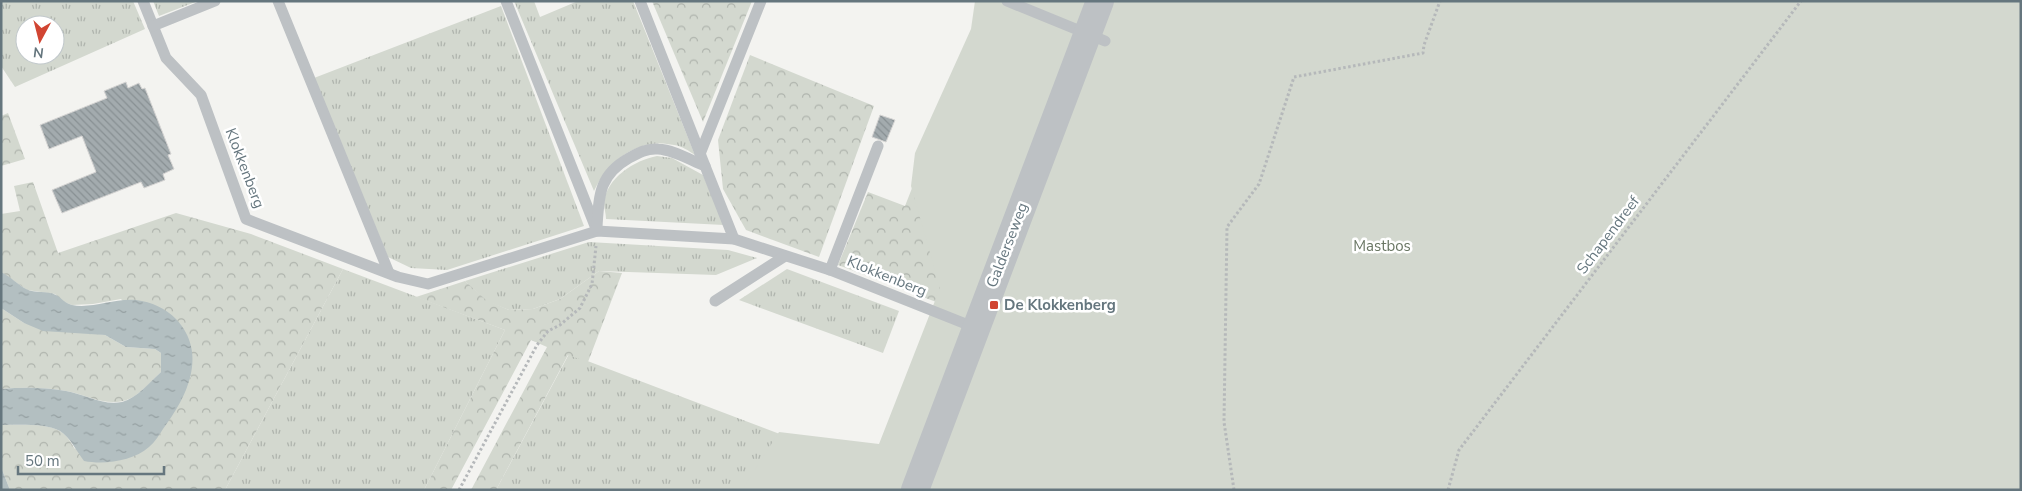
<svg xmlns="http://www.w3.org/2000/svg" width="2022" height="491" viewBox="0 0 2022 491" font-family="'Nunito Sans',sans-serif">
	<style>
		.grass { fill: url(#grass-tufts); fill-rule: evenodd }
		.forest { fill: url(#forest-crowns) }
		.park { fill: #d3d8cf }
		.water { fill: url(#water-ripples) }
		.building { fill: url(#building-back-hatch); stroke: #d5d4d3 }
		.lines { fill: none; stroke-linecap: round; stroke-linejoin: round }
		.path { stroke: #b5b8ba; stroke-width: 3; stroke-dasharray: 2.5 2.5; stroke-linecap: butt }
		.service { stroke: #bdc1c4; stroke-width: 11 }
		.tertiary { stroke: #bdc1c4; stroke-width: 28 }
		.poi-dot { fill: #d14532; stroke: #fff; stroke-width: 2 }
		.labels { text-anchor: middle; stroke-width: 5; stroke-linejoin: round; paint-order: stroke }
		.street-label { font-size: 15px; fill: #65767e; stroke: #fff }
		.park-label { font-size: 15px; fill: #697663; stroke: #fff }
		.poi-label { font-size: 15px; font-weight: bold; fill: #65767e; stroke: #fff; text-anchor: start }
	</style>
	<defs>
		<pattern id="grass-tufts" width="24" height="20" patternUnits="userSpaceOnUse" patternTransform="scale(1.25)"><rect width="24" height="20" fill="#d3d8cf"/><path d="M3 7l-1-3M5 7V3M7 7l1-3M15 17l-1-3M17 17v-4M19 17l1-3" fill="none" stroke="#afb4ad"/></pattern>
		<pattern id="forest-crowns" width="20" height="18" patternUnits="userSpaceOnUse" patternTransform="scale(1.25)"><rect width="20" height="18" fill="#d3d8cf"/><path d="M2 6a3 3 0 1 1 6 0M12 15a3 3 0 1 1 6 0" fill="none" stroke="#afb4ad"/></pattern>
		<pattern id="water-ripples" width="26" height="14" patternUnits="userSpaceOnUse" patternTransform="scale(1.25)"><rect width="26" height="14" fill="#b3bfc1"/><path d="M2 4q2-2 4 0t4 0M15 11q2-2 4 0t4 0" fill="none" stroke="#95a0a2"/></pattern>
		<pattern id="building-back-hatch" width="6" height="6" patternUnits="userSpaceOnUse" patternTransform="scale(1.25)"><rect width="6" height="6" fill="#a3abae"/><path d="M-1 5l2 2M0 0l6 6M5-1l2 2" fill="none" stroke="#889093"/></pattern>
	</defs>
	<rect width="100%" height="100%" fill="#f3f3f0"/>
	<g class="grass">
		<path d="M 1,1 L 133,1 L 145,29 L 15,87 L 1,66 ZM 25,25 L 55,25 L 55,55 L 25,55 Z"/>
		<polygon points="153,1 198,1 159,16"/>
		<path d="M 514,1 L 534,1 L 540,17 L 578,1 L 633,1 L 695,155 C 689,151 682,146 674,145 C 639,137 608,160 594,191 Z"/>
		<polygon points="501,6 584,226 447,270 411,268 388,257 314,78"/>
		<path d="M 657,156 L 672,158 L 703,175 L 724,225 L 606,219 C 606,214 604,208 604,203 C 606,178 635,160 657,156 Z"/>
		<polygon points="589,242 728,250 757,258 716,275 599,271 560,299 533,309 509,310 486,301 465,281"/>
		<polygon points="343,269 505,330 424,490 225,490"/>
		<polygon points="787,269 899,311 883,353 739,300"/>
		<polygon points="569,354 785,436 753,490 496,490"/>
	</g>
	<g class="forest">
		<polygon points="652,1 752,1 703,122"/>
		<polygon points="985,2 968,314 838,265 868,192 905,206"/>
		<polygon points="750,55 874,106 819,257 746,230 723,189 718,140"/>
		<polygon points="8,113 25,159 1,166 1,116"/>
		<path d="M 33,182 L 58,253 L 176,213 L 251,234 L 343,269 L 225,490 L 10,490 L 1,467 L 1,425 C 17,425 47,423 60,431 C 67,435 71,443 75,449 L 191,377 L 121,299 L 93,304 L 72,305 L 64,302 L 55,294 L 27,290 L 1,272 L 1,214 L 20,211 L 14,186 Z"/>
		<polygon points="599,271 622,273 588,362 568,355 496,490 471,490 547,347 531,340 451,490 424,490 505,330 416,297 465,281 486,300 509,310 533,309 560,299"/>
		<path d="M 1,308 L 24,323 L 105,335 L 126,347 L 155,349 L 161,353 L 161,372 C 152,380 141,394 129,399 C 107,408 88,395 66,391 C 44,387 23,387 1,389 Z"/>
	</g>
	<polygon class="park" points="975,1 2021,1 2021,490 742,490 779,432 879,444 940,288 911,186 915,153 971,29"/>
	<g class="water">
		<path d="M 1,272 C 10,276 17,284 26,289 C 35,294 47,290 56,295 C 62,298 64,303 72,305 C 92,309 114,298 136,300 C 152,302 165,308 176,319 C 208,353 188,396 163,429 C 159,435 155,442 149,447 C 133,461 105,465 84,461 C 77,452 70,437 60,431 C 46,423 17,425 1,425 L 1,389 C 23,387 44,387 66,391 C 84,394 103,406 122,402 C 137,398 150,382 161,372 L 161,353 L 155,349 L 126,347 L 105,335 L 43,331 L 24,323 L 1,308 Z"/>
		<polygon points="1,467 10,490 1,490"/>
	</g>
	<g class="building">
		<polygon points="126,82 128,88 139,83 142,89 145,88 171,154 168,155 174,169 163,174 165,180 144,188 141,182 62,213 52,190 96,172 82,136 49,149 40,125 107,98 104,91"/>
		<polygon points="880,115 895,120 886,142 872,137"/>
	</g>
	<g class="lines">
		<g class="path">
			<polyline points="459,490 537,345 548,331 560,325 580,308 592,284 596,246"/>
			<polyline points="1234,490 1224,422 1227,227 1259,184 1294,77 1423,53 1424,45 1440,1"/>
			<polyline points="1448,490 1459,450 1801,1"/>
		</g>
		<g class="service">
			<polyline points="143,1 166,58 201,95 246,219 398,277 428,284 597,231 734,239 830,270 976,328"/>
			<polyline points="278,1 389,273"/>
			<polyline points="506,1 597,231"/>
			<polyline points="640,1 705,166"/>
			<polyline points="1007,1 1105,41"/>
			<polyline points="153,26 215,1"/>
			<polyline points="700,154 761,1"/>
			<path d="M 597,227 C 599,195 599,175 629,158 C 638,153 647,148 658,149 C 674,150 690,160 705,166 L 734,239"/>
			<polyline points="830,270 878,146"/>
			<polyline points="715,301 785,256"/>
		</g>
		<polyline class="tertiary" points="915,490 1100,1"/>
	</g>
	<rect class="poi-dot" x="989" y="300" width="10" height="10" rx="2.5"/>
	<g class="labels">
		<g class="street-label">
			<text transform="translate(245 168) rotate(69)" y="5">Klokkenberg</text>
			<text transform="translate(1608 235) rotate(-53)" y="5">Schapendreef</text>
			<text transform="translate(1007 245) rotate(-69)" y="5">Galderseweg</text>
			<text transform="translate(887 276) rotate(22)" y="5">Klokkenberg</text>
		</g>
		<g class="park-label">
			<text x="1382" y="251">Mastbos</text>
		</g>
		<g class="poi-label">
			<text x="1004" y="310">De Klokkenberg</text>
		</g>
	</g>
	<rect width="2022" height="491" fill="none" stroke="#65767e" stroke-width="5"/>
	<g transform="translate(40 40) rotate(187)"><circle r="24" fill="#ffffff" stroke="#c1c8cb"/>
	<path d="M0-4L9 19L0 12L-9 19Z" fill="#d14532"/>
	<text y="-8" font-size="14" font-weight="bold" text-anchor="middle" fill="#65767e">N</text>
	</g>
	<path d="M18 466v8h146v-8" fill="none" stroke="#65767e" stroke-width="2.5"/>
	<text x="25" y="466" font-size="15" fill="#65767e" stroke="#ffffff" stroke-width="4" paint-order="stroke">50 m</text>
</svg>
